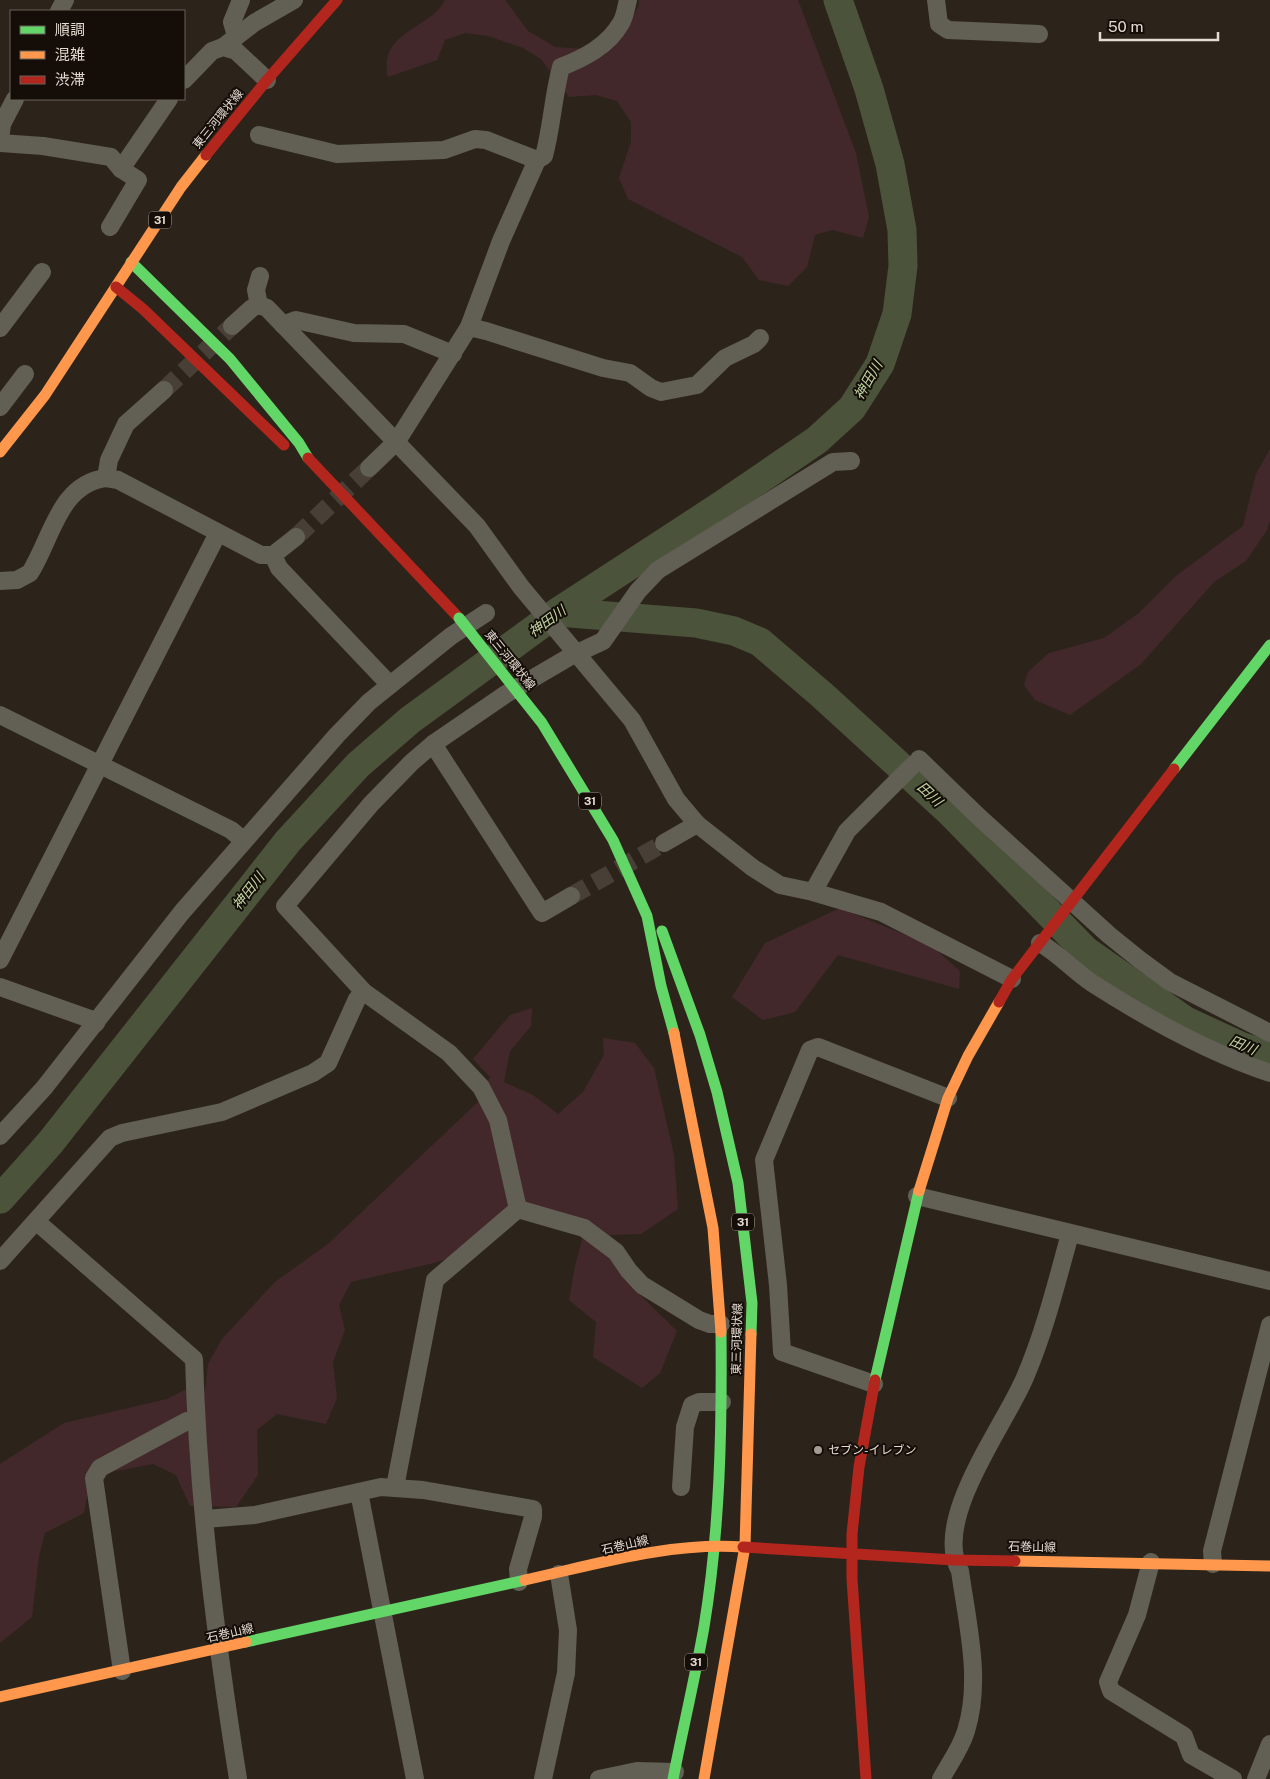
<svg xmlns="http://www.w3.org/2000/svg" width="1270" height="1779" viewBox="0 0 1270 1779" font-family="'Public Sans','Noto Sans JP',sans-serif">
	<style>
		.green { fill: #42282b }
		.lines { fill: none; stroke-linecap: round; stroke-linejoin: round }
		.river { stroke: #4b543b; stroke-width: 29 }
		.street-tunnel { stroke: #483f36; stroke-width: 18; stroke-dasharray: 18 9; stroke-linecap: butt }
		.street { stroke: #625f54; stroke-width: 18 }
		.fast { stroke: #63d668; stroke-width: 11 }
		.slow { stroke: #ff974d; stroke-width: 11 }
		.jam { stroke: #b3261e; stroke-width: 11 }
		.fast-bridge { stroke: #63d668; stroke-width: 11 }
		.poi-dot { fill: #a49b92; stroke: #150e08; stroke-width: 2 }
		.labels { text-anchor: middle; stroke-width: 4; stroke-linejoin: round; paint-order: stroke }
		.shield { fill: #150e08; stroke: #a69e95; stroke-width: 1 }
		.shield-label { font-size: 11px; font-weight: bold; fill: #e4dbd2 }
		.street-label { font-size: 12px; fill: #e4dbd2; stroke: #150e08 }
		.poi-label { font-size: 12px; fill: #e4dbd2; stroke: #150e08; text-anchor: start }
		.water-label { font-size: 14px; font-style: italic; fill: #c0d5a1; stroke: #150e08 }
	</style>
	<rect width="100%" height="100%" fill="#2c241b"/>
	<g class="green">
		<path d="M 445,0 L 505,0 L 528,31 L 555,47 L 585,49 L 628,25 L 639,5 L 639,0 L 798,0 L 856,153 L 869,217 L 863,238 L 832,230 L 815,235 L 807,267 L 788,286 L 759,280 L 742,257 L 628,199 L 619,178 L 631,142 L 631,122 L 617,101 L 596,95 L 569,97 L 541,59 L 523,48 L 488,36 L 465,33 L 445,40 L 437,60 L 388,77 C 377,32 432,28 445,0 Z"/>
		<polygon points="1270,449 1270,520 1267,530 1246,561 1214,582 1141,664 1070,715 1035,700 1024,685 1028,672 1049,653 1104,638 1139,613 1176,576 1243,526 1256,474"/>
		<polygon points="840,908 932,946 960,971 959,989 838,955 795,1012 763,1020 732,997 765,943"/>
		<polygon points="532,1008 531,1026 510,1051 504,1082 533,1095 558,1114 583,1092 604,1055 603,1038 635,1043 654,1068 674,1155 678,1209 641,1234 610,1235 601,1248 640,1295 677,1331 660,1373 642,1388 593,1357 596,1322 569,1300 575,1266 586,1225 528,1207 461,1254 434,1263 351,1282 339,1305 345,1330 333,1362 337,1398 326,1424 277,1414 257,1430 258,1475 236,1507 190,1506 176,1475 153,1464 91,1476 84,1513 45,1533 39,1556 32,1617 0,1643 0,1464 64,1423 167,1399 185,1390 205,1391 208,1364 222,1339 275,1282 328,1244 479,1101 490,1077 473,1059 510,1015"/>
	</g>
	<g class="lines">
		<g class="river">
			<polyline points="558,612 696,623 734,631 760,642 822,695 950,812 1085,950 1186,1021 1240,1046 1270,1056"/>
			<polyline points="0,1199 50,1143 288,841 358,765 410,720 558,612 722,505 817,440 852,408 880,364 897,314 903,266 902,230 890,164 869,89 838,0"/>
		</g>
		<g class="street-tunnel">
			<polyline points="164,390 232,326"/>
			<polyline points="296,537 369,468"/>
			<polyline points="571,896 664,843"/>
		</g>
		<g class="street">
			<polyline points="936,0 939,24 948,30 1039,34"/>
			<polyline points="59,11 65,0"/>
			<polyline points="236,36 232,22 241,0"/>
			<polyline points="223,47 254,23 294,0"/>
			<polyline points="184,80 212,51 223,47 236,51 267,80"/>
			<polyline points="259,135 337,154 444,150 475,139 486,140 537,160"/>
			<polyline points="0,141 2,124 15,99"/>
			<polyline points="0,143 43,146 111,157 121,169 138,180 110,227"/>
			<polyline points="121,169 169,99"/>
			<polyline points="259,305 256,290 260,276"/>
			<polyline points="283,325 296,320 354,333 404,334 453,354"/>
			<polyline points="232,326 252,308 259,305 267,308 477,526 521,587 632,720 676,799 697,824 753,868 780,885 813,892 881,912 1012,979"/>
			<path d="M 469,327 L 501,241 L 537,160 L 544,156 C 552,126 553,97 561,67 C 584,58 608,46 621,23 C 625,17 626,7 628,0"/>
			<polyline points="0,328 42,272"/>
			<polyline points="0,407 25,374"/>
			<polyline points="369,468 397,441 469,327 486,331 603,368 630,373 651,388 661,392 697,385 725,358 754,344 760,338"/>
			<polyline points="106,478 118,480 261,555 273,555 279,568 390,685"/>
			<polyline points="273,555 296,537"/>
			<path d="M 0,581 L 17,580 L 30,573 C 52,538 59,484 106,478 L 109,460 L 126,424 L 164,390"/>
			<polyline points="0,715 231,830 243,840"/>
			<polyline points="433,744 542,913 571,896"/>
			<polyline points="919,759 979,817 1109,935 1140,960 1170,982 1270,1033"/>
			<polyline points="664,843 697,824"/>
			<polyline points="813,892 847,831 914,764"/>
			<path d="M 1040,943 C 1059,954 1074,971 1092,983 C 1148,1019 1207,1052 1270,1073"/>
			<polyline points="0,960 218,533"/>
			<polyline points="0,987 90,1019 96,1023"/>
			<polyline points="0,1136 44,1088 182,912 337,735 369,702 451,636 486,613"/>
			<polyline points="917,1196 1270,1281"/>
			<polyline points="518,1209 498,1120 481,1087 449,1053 364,992 285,906 371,804 412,762 433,744 506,694 571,656 603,641 638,591 658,570 833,462 851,461"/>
			<path d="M 37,1222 L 194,1359 C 198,1500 216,1640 238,1779"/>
			<polyline points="0,1261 110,1138 122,1133 222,1112 313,1073 328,1063 357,999 364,992"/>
			<polyline points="874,1384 782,1352 778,1285 764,1160 810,1050 818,1047 948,1098"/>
			<polyline points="395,1487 435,1280 518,1209 584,1228 616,1252 629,1271 642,1285 699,1320 710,1324 721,1324"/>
			<polyline points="681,1487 685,1427 692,1405 699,1402 722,1402"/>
			<polyline points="359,1492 415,1779"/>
			<polyline points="205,1519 255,1515 381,1487 423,1490 533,1509 533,1517 518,1569 519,1582"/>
			<polyline points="1151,1562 1137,1615 1108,1682 1111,1691 1184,1736 1191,1755 1233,1779"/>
			<polyline points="1213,1564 1212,1551 1270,1325"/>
			<polyline points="122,1671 94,1478 100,1468 187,1421 196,1421"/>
			<polyline points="543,1779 566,1673 568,1630 559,1574"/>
			<polyline points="599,1779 637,1771 675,1772"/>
			<path d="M 941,1779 C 949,1764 961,1748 966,1731 C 982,1680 967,1622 960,1571 C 931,1519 1007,1423 1026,1375 C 1045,1330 1057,1281 1070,1234"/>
			<polyline points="1256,1779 1270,1744"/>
		</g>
		<g class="fast">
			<polyline points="131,262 230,359 299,443 308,458"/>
			<polyline points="519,694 542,723 613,840 647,916 661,986 674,1033"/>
			<polyline points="1174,769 1270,645"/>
			<polyline points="662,931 700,1035 717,1092 738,1183 752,1303 751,1334"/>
			<polyline points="875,1380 919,1191"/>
			<polyline points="246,1642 525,1580"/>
			<path d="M 673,1779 C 683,1728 695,1678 704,1627 C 720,1530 722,1430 721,1332"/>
		</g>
		<g class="slow">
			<polyline points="0,452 45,395 181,187 206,155"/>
			<polyline points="674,1033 713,1228 721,1332"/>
			<polyline points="919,1191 948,1098 968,1056 999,1002"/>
			<polyline points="1015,1561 1270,1566"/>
			<path d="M 525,1580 C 597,1564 669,1542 743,1547"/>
			<polyline points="0,1697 246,1642"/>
			<polyline points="704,1779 745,1546 751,1334"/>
		</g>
		<g class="jam">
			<polyline points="206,155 267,80 337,0"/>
			<polyline points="116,287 143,309 284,445"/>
			<polyline points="308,458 459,618"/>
			<polyline points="999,1002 1012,979 1174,769"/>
			<polyline points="743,1547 954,1560 1015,1561"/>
			<polyline points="866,1779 852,1579 852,1534 859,1467 875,1380"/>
		</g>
		<polyline class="fast-bridge" points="459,618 519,694"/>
	</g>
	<circle class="poi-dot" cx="818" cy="1450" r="5"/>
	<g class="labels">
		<g class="shield">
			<rect x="149" y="211.5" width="22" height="17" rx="4"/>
			<rect x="579" y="792.5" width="22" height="17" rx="4"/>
			<rect x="732" y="1213.5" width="22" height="17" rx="4"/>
			<rect x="685" y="1653.5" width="22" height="17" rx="4"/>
		</g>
		<g class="shield-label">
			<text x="160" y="224">31</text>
			<text x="590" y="805">31</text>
			<text x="743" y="1226">31</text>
			<text x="696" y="1666">31</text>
		</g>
		<g class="street-label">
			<text transform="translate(218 119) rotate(-51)" y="4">東三河環状線</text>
			<text transform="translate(510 660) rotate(51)" y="4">東三河環状線</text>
			<text transform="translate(737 1339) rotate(-89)" y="4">東三河環状線</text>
			<text transform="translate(625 1545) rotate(-13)" y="4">石巻山線</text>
			<text transform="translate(1032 1547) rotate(1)" y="4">石巻山線</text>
			<text transform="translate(230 1633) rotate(-13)" y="4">石巻山線</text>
		</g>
		<g class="poi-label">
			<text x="828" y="1454">セブン-イレブン</text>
		</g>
		<g class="water-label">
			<text transform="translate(868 380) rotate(-60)" y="5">神田川</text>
			<text transform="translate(547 621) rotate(-36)" y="5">神田川</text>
			<text transform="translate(930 794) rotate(43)" y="5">田川</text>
			<text transform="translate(248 891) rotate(-52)" y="5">神田川</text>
			<text transform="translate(1243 1045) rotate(23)" y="5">田川</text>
		</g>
	</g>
	<rect x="10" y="10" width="175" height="90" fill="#150e08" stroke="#686059"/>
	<rect x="20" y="26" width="25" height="8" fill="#63d668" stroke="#686059"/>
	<text x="55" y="35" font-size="15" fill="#e4dbd2">順調</text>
	<rect x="20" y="51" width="25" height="8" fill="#ff974d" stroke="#686059"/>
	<text x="55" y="60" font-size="15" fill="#e4dbd2">混雑</text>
	<rect x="20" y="76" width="25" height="8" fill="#b3261e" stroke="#686059"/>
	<text x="55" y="85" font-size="15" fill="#e4dbd2">渋滞</text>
	<path d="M1100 32v8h118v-8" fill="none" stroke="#e4dbd2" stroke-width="2.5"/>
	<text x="1108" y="32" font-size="15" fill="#e4dbd2" stroke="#150e08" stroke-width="4" paint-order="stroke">50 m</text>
</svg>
